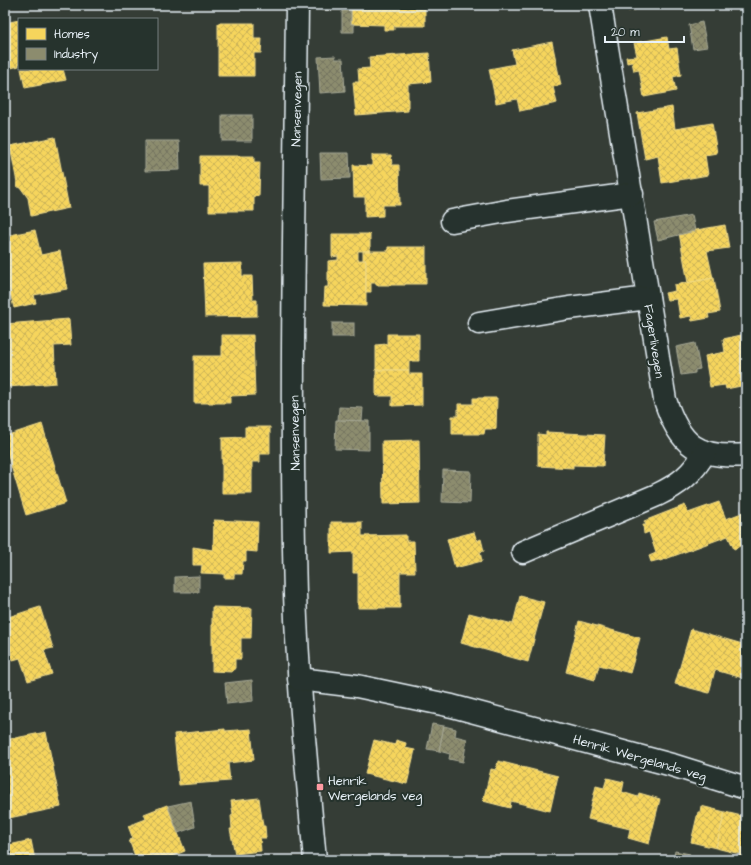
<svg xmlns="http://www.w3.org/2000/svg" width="751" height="865" viewBox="0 0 751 865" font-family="'Architects Daughter',sans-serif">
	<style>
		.homes { fill: url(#homes-cross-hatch); stroke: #f2dd8b }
		.industry { fill: url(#industry-cross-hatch); stroke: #a8aa97 }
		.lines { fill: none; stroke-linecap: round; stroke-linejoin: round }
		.minor-casing { stroke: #e8f1f8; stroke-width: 25 }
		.minor { stroke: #26332d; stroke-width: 22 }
		.poi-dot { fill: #ff9aa2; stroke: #26332d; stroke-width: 1.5 }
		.labels { text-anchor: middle; stroke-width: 4; stroke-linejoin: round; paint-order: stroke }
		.street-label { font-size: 13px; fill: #e8f1f8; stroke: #26332d }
		.poi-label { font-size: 13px; fill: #e8f1f8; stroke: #26332d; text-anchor: start }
	</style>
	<defs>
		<pattern id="homes-cross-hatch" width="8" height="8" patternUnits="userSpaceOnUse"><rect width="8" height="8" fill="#f6d55c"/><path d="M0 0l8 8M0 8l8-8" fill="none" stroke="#cab258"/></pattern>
		<pattern id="industry-cross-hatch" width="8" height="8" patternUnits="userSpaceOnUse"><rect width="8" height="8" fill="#8c8c6e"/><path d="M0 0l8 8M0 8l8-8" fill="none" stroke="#747461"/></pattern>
	</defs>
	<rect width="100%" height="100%" fill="#353d36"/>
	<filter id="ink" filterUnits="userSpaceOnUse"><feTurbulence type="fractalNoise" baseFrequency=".025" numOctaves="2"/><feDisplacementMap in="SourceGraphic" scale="8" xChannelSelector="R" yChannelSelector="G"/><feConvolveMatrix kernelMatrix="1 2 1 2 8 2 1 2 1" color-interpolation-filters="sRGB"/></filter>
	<g filter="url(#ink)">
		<g class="homes">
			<polygon points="351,5 425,5 425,26 394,26 394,30 384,30 384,25 351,24"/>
			<polygon points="620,5 661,5 628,11 627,7 620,8"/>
			<polygon points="19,20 19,66 7,69 5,59 5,23"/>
			<polygon points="218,23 254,23 254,39 262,39 261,53 254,53 254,76 218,76"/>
			<polygon points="667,37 669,49 677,48 681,75 673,77 676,91 644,97 639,70 634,71 632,62 627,63 626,57 637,56 634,43"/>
			<polygon points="552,42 561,85 553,87 557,103 520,111 517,99 496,103 489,69 515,64 512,50"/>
			<polygon points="429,53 431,82 408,84 408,111 356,115 353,82 359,82 358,69 370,68 369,57"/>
			<polygon points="21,69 63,69 66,80 25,88"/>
			<polygon points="672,107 675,129 712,123 717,153 705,155 708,175 662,183 658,156 645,159 637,113"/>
			<polygon points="55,137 69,208 31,216 28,198 20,187 18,188 10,146"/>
			<polygon points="372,155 391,155 392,165 399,165 400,205 383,205 383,216 365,217 365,197 354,197 353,165 372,166"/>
			<polygon points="200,156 254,156 254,162 260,162 259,196 254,196 254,211 209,211 209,186 200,186"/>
			<polygon points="725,225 729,248 707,251 713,278 688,283 679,233"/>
			<polygon points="35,230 41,255 60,251 67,289 34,295 36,303 14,308 5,274 5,236"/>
			<polygon points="332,234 370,234 370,251 358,251 358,260 366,260 366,306 324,305 325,287 328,287 328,261 338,260 338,256 332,257"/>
			<polygon points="388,247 426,247 426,284 405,284 405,285 376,285 376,283 371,283 371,292 366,292 366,260 363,260 363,251 388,251"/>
			<polygon points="242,263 242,276 252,276 253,300 257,300 257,316 205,317 203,264"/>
			<polygon points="714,278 720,312 708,314 709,318 692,321 691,316 680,318 677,299 667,300 665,293 675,291 674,285"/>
			<polygon points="69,319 71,345 54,346 56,383 8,387 5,324"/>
			<polygon points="387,334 419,334 419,361 409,361 409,370 376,370 376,345 387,344"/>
			<polygon points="746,334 746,385 726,389 725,385 710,387 705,356 725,352 723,339"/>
			<polygon points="222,335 253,335 255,395 230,396 230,403 194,403 194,356 222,356"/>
			<polygon points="376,370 409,370 409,374 422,374 422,405 392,406 392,396 376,396"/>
			<polygon points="473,398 497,398 496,429 485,429 484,434 452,434 452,416 458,416 458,404 473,404"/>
			<polygon points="42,424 66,503 26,515 5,446 5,436"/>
			<polygon points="245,427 270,427 270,454 260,454 260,462 252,462 252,494 222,494 222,438 245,437"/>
			<polygon points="546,432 605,435 603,466 573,465 573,468 538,466 538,434 546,435"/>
			<polygon points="419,440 420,503 383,504 382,441"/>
			<polygon points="719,502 726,519 744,512 746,518 746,543 734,549 728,536 660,561 659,560 651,562 649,556 656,553 649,532 644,534 643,525 646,525 644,521 685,505 688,513"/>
			<polygon points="214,520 258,522 257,552 246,551 246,561 243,561 242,574 234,574 234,578 224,578 224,574 201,573 202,565 193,565 193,547 213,550"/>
			<polygon points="331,522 362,522 362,536 406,535 406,541 414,541 415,572 400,572 400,608 358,608 358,573 353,573 353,552 331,553"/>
			<polygon points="474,532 477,541 481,539 484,551 480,552 482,561 455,568 447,539"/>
			<polygon points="520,596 544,602 528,662 461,643 469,613 513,624"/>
			<polygon points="40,607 53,648 44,650 52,674 28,681 20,658 13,660 5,634 5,618"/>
			<polygon points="212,607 252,608 251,638 241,638 241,659 235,659 235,668 232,672 212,671"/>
			<polygon points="579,621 640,638 630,673 599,665 595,680 566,672"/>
			<polygon points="691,629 746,645 746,679 715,670 709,693 675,684"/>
			<polygon points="225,729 225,731 251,729 254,760 228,763 230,781 179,785 174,734"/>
			<polygon points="46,732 61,807 9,818 5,797 5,740"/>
			<polygon points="374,740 395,745 396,740 406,743 405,748 415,750 407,784 365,774"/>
			<polygon points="498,761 558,776 550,811 511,801 510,808 483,801 491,769 496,770"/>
			<polygon points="607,778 624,782 622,792 638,797 639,793 660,799 649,844 628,838 630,829 588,819 596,786 604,788"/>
			<polygon points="259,798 263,826 265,826 266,838 260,838 261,851 235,854 230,829 232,829 231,816 233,815 231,801"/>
			<polygon points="167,805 185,851 163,860 141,860 139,854 135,856 129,840 133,839 128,826 146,819 144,814"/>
			<polygon points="701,806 725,812 716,848 691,842 698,812 700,812"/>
			<polygon points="725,812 746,817 746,860 739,858 740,854 716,848"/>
			<polygon points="31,840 35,860 5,860 5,846"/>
			<polygon points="383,858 383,860 356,860 356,859"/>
		</g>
		<g class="industry">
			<polygon points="321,5 351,5 351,24 354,24 354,32 342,32 342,10 321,10"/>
			<polygon points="689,5 706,5 690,8"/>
			<polygon points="702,22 707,47 693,49 689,25"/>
			<polygon points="746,50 746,67 745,67 740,52"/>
			<polygon points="335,56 335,59 343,59 345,91 320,93 318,57"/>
			<rect x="222" y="115" width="30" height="26"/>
			<polygon points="145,141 179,141 180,170 145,171"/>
			<polygon points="320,153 349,153 350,178 321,179"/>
			<polygon points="692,215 695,231 658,240 654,222"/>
			<rect x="332" y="323" width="22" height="14"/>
			<polygon points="695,343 700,369 695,370 695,373 681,375 676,347"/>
			<polygon points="339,407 363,408 362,421 338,420"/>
			<polygon points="336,420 369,421 369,450 335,449"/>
			<polygon points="443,470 471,471 470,503 442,502"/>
			<polygon points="199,576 199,592 175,592 175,577"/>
			<polygon points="252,680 253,701 227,704 225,683"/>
			<polygon points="432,724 444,726 439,751 427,749"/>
			<polygon points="444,726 456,729 455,736 467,739 463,762 449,759 450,754 439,751"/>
			<polygon points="191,801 195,827 178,833 168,806"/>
			<polygon points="675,851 690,854 689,860 673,860"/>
		</g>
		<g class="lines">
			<g class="minor-casing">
				<g id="minor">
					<path d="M 297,5 C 295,201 290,398 295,594 C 298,683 307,772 315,860"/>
					<path d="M 600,5 L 665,400 C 680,445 697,459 746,455"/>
					<polyline points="452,221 507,211 632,194"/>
					<polyline points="479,323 569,308 648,298"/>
					<path d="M 523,552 L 657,495 C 678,485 693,474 705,452"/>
					<polyline points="299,679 357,686 452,706 672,765 746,788"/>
				</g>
			</g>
			<use href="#minor" class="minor"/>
		</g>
	</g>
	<rect class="poi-dot" x="316" y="783" width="8" height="8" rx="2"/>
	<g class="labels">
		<g class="street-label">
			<text transform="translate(296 109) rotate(-89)" y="5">Nansenvegen</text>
			<text transform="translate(655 341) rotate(81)" y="5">Fagerlivegen</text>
			<text transform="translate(294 433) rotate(-91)" y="5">Nansenvegen</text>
			<text transform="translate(640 757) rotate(16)" y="5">Henrik Wergelands veg</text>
		</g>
		<g class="poi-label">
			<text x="328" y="785">Henrik<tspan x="328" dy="15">Wergelands veg</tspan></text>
		</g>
	</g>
	<rect width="751" height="865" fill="none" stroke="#26332d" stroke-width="20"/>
	<rect x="10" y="10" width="731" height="845" fill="none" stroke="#e8f1f8" stroke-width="1.5" filter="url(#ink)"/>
	<rect x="18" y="18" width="140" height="52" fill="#26332d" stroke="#747f7e"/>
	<rect x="26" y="28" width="20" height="12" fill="#f6d55c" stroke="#747f7e"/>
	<text x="54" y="38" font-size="12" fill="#e8f1f8">Homes</text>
	<rect x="26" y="48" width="20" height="12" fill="#8c8c6e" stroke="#747f7e"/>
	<text x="54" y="58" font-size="12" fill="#e8f1f8">Industry</text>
	<path d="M605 36v6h79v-6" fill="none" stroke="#e8f1f8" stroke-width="2"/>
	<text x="611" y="36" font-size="12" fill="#e8f1f8" stroke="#26332d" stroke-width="3" paint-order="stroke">20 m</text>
</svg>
